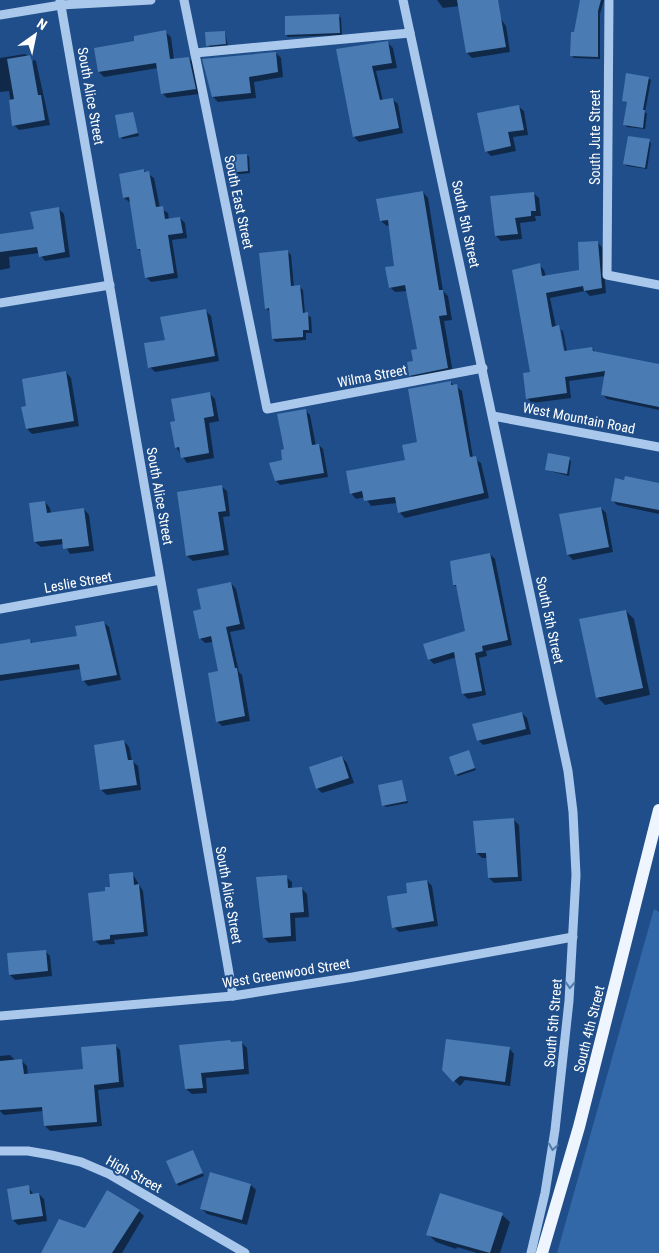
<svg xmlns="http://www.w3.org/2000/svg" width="659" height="1253" viewBox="0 0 659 1253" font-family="'Roboto Condensed',sans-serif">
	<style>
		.green { fill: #3268a7 }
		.shadow { fill: #0007; fill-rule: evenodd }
		.building { fill: #4b7bb3 }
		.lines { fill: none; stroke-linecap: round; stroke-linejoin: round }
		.minor { stroke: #aac8eb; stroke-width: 9 }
		.major { stroke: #eff5fe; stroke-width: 12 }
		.oneway { stroke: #5079ac }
		.labels { text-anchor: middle; stroke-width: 4; stroke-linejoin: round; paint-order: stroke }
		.street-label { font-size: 14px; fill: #fff; stroke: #1f4e8a }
	</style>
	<rect width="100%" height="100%" fill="#1f4e8a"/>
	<polygon class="green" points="654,909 659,912 659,1253 557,1253"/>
	<g class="shadow">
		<polygon points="437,0 487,0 506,26 510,52 472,58 467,53 459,6 443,8"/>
		<polygon points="582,0 604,0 600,14 600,59 574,58 571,55"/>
		<polygon points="338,15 341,18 342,35 288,37 286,35"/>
		<polygon points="165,32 171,37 174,60 189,58 194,63 200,94 167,98 162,93 158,68 104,77 99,72 136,42"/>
		<polygon points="225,32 228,46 210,47 208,45"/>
		<polygon points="388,43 393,48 397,68 376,71 383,101 392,99 398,104 403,133 359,142 354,137 338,50"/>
		<polygon points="276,53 281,58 283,77 254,82 256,98 218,102 213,97"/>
		<polygon points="25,54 36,61 50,125 19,130 14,125 9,91 0,92 0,58"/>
		<polygon points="648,78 651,80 645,112 647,114 645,129 627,127 624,124 628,103 624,101"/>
		<polygon points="518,106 524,111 528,135 513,137 516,151 491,156 486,151"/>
		<polygon points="132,114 139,136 123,139 120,137"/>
		<polygon points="649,141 651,143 647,169 627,166 625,164"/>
		<polygon points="247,155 249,157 250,173 231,175 228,172"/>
		<polygon points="143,170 154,178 160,208 168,213 169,220 180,218 185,223 187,238 172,240 178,278 151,282 146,277 141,252 138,249 131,203 124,198"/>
		<polygon points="423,192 428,198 443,291 448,296 452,320 444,321 453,373 416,380 410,375 418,350 407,291 395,292 390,287 395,267 390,225 387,226 381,221"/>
		<polygon points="533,193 539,198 541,216 535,216 536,221 520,223 522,239 501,241 496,236"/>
		<polygon points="59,209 64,214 70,257 45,261 39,253 9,257 10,268 0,270 0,236 35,230"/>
		<path d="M 597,242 L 602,247 L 606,293 L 590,296 L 585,291 L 550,298 L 556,327 L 563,331 L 567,352 L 592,348 L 596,353 L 659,366 L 659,410 L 607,399 L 602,394 L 605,376 L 569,381 L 571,398 L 532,403 L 527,398 L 532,373 L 539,265 L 544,270 L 546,277 L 581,271 ZM 558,330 L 561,330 L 566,357 L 564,357 Z"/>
		<polygon points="288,252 291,255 294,287 299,286 303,290 305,314 311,317 312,333 306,333 306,340 276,342 273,339 269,311 266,308"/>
		<polygon points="206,311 211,316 219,361 155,372 150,367 166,341"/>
		<polygon points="66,372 71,378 79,426 32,434 27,429 28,407"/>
		<polygon points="450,382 462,391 473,458 481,463 489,498 405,518 399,512 397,503 371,506 365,497 356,499 351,493 406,461 419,443"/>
		<polygon points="209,393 215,399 219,421 209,423 214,458 187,463 176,447 177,422"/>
		<polygon points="305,410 310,415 316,446 319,445 323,449 328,477 280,485 276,481 286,450"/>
		<polygon points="569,459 571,461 569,476 546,470"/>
		<polygon points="659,484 659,514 617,505 612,500"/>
		<polygon points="221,486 227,491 230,516 223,517 229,555 193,561 187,556"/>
		<polygon points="45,502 50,508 51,513 84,509 89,515 94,551 70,554 64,544 41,547 35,542 31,504"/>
		<polygon points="601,508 606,513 613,552 573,560 568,555"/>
		<polygon points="490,554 495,559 512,645 486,651 487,656 479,658 486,695 468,699 463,694 457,657 434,664 429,659 466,632 458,588 454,585"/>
		<polygon points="231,583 236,589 245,629 230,632 239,672 242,675 250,721 222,726 217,721 220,672 213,642 205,643 200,638 203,610"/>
		<polygon points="626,611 634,619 650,695 605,705 597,697"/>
		<polygon points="103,622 109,627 121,680 88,686 83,680 81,669 0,681 0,645 30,640 33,644 78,637"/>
		<polygon points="522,713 527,718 531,734 483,745 478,740"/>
		<polygon points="124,741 129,747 132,761 138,766 141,790 107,795 101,790 95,746"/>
		<polygon points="468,751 476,770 458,776 456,774"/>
		<polygon points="342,757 347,763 354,783 322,793 317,788"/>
		<polygon points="402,782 408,803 386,807 383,805"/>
		<polygon points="514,820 519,825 522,881 494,883 489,878 488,858 482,858 477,853"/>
		<polygon points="132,873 143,891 148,936 114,940 115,944 100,945 94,940 107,892"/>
		<polygon points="286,877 292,882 292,889 302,889 307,894 309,917 295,918 296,941 269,943 264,938"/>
		<polygon points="427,881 432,886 438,926 399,932 394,927 409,894"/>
		<polygon points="45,951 50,956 52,976 15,980 10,975"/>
		<polygon points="241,1042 247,1048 249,1074 206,1078 207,1093 192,1094 186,1089 180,1046"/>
		<polygon points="115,1045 120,1050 124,1087 98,1090 102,1126 50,1131 45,1126 43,1111 4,1115 0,1111 0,1056 10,1055 15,1060 22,1061 27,1066 28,1075 84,1070"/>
		<polygon points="509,1048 514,1054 510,1086 465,1080 460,1086 443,1070"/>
		<polygon points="193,1152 204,1176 179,1186 177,1184"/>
		<polygon points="251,1185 256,1190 247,1225 207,1214 202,1209"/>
		<polygon points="28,1187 34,1195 39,1194 44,1199 47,1221 18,1225 13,1220"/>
		<polygon points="139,1211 144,1216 122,1253 42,1253 85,1229"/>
		<polygon points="502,1215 510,1222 500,1253 477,1253 457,1247 456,1249 436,1242 428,1234"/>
	</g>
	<g class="building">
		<polygon points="457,0 498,0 506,47 466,53"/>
		<polygon points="580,0 601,0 598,11 598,57 570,56 571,32 574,32"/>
		<polygon points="339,14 340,33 285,35 285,16"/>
		<polygon points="166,30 170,59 189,57 196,89 161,94 156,63 98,72 94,48 134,41 134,36"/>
		<polygon points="225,31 226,44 206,46 205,32"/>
		<polygon points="388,41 392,63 372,66 380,100 393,98 399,128 353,137 336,49"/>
		<polygon points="276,52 278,72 249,77 251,93 212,97 202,59"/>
		<polygon points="31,55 38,95 41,95 45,120 12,126 9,100 14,99 7,59"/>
		<polygon points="626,73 649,77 643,110 645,110 643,128 623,125 627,102 622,101"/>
		<polygon points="519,105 524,130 508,132 511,146 485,152 477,113"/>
		<polygon points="133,112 138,133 119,138 115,115"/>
		<polygon points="628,136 650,139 645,168 623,164"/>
		<polygon points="247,154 248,171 227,173 226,155"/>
		<polygon points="144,169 144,172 149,171 156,207 163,206 165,219 180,217 183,233 168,235 174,273 145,278 140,249 137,249 129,197 123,198 119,174"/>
		<polygon points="423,191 439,290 443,290 447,315 439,316 448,368 409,376 407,362 413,361 411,350 417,349 405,285 389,288 385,267 394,266 388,220 380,221 376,199"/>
		<polygon points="534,192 536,211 531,211 531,216 515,218 518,234 495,236 490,196"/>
		<polygon points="59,207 65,252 39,257 37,247 0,252 0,234 34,229 30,212"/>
		<polygon points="598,241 602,288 584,291 583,286 546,293 552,327 559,325 564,351 592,347 593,351 659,364 659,407 601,395 605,371 565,377 567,393 526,399 523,373 530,372 512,270 540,263 542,276 579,270 578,242"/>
		<polygon points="288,250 291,286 300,285 303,313 308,312 309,330 303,330 303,337 272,339 269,308 265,309 259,253"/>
		<polygon points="206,309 215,356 148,368 144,343 165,340 160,317"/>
		<polygon points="66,371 74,421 26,429 21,407 26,406 22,379"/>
		<polygon points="451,381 451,385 457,384 470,457 476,456 484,493 398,513 395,497 364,501 362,491 350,494 346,471 405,460 402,445 417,442 408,389"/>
		<polygon points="210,392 214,416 204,418 209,453 181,458 179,447 175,448 170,422 175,421 171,399"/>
		<polygon points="306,409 312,445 319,444 324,473 275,481 269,463 282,460 281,450 284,449 277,414"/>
		<polygon points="548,453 570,457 567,474 545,470"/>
		<polygon points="625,476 659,483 659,510 611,501 615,478 624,480"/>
		<polygon points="222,485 226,511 218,512 224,550 186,556 177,492"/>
		<polygon points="45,501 47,513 84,508 89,546 63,549 62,539 34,542 29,503"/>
		<polygon points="601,507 609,547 567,555 559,514"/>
		<polygon points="490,553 508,640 482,646 483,651 475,653 482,691 462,694 454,652 428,660 423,644 465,631 456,585 453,585 450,561"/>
		<polygon points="231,582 240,624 226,627 235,668 237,668 245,716 216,722 208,673 218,671 211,636 199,639 193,611 201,609 197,589"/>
		<polygon points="626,610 643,688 596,698 579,619"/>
		<polygon points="104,621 117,675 82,681 79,664 0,675 0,644 30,639 31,643 77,636 75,626"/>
		<polygon points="522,712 526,729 477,741 472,724"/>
		<polygon points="124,740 128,760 133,760 137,785 100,790 94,745"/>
		<polygon points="469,750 475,768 455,775 449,757"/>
		<polygon points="342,756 349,778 316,789 309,767"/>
		<polygon points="402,780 407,801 382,806 378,785"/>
		<polygon points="514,818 518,877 488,878 486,853 476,853 473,821"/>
		<polygon points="133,872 134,885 139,884 144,932 110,935 110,939 93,941 88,893 105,891 105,887 110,887 109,874"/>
		<polygon points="287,875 288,888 302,887 304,912 290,913 291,936 263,938 256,877"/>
		<polygon points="427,880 434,921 392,928 387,896 407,893 406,883"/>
		<polygon points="46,950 48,971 9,975 7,953"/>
		<polygon points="446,1039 510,1047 505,1082 460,1076 453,1082 442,1070"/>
		<polygon points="230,1040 231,1042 242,1041 244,1069 201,1073 203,1088 185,1089 179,1045"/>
		<polygon points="116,1044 119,1082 94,1085 97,1122 44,1126 42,1107 0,1110 0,1061 22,1059 24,1074 83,1069 81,1047"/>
		<polygon points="193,1150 203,1173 176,1184 166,1161"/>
		<polygon points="210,1172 251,1184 242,1220 200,1209"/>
		<polygon points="29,1185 30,1194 39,1193 43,1216 12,1220 7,1189"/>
		<polygon points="107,1190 140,1210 112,1253 41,1253 59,1219 85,1228"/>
		<polygon points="440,1193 503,1213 490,1253 426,1235"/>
	</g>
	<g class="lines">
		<g class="minor">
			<polyline points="60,0 233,996"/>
			<polyline points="184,0 267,409 483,368"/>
			<polyline points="403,0 568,771 573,812 576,875 569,1001 555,1130 545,1193 531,1253"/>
			<polyline points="609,0 607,275 659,285"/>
			<polyline points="0,15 61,5 151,0"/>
			<polyline points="195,53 410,33"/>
			<polyline points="0,303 110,285"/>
			<polyline points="493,416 659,447"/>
			<polyline points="0,609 160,580"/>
			<polyline points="0,1016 233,996 353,977 573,937"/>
			<polyline points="0,1151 28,1151 51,1155 81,1162 109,1174 245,1253"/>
		</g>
		<polyline class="major" points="542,1253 579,1127 659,810"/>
	</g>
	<defs><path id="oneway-chevron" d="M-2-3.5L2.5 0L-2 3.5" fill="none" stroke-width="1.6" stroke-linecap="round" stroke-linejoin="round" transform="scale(1.25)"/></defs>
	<g class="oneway">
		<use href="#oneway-chevron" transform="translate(570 985) rotate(93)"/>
		<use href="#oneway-chevron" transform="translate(553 1147) rotate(99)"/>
	</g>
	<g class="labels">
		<g class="street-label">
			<text transform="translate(91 96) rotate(80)" y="5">South Alice Street</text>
			<text transform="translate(595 137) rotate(-90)" y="5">South Jute Street</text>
			<text transform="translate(239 202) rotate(78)" y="5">South East Street</text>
			<text transform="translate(466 224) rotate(78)" y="5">South 5th Street</text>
			<text transform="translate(372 376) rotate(-11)" y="5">Wilma Street</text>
			<text transform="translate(579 418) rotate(11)" y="5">West Mountain Road</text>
			<text transform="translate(160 496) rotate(80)" y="5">South Alice Street</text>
			<text transform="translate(78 582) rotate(-10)" y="5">Leslie Street</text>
			<text transform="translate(550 620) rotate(78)" y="5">South 5th Street</text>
			<text transform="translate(229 895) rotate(80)" y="5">South Alice Street</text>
			<text transform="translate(286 973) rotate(-9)" y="5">West Greenwood Street</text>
			<text transform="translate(553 1023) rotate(-85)" y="5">South 5th Street</text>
			<text transform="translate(589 1029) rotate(-76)" y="5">South 4th Street</text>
			<text transform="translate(134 1174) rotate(29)" y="5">High Street</text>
		</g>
	</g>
	<g transform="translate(35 35) rotate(33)" stroke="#1f4e8a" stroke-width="4" paint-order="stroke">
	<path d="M0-4L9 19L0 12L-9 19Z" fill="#ffffff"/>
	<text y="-8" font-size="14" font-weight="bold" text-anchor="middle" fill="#ffffff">N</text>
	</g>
</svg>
